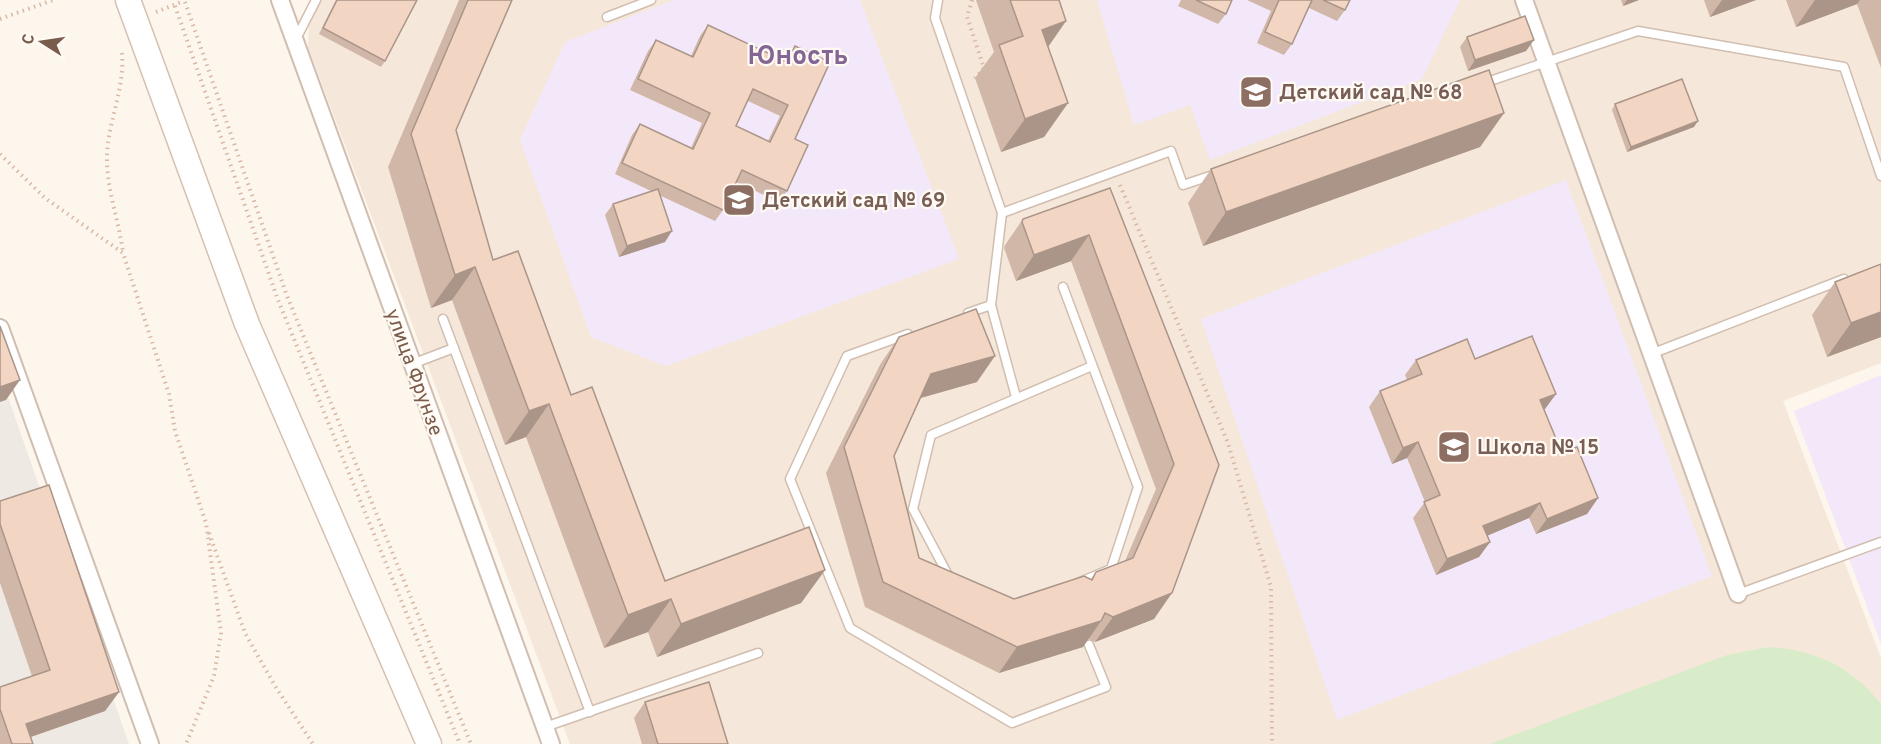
<svg xmlns="http://www.w3.org/2000/svg" width="1881" height="744" viewBox="0 0 1881 744" font-family="Overpass,sans-serif">
	<style>
		.residential { fill: #f5e8da }
		.industrial { fill: #efe9e4 }
		.education { fill: #f3e8fa }
		.green { fill: #d8ecc9 }
		.lines { fill: none; stroke-linecap: round; stroke-linejoin: round }
		.service-casing { stroke: #d1beb0; stroke-width: 11 }
		.minor-casing { stroke: #d1beb0; stroke-width: 20 }
		.secondary-casing { stroke: #d6c0b0; stroke-width: 27 }
		.path { stroke: #d9b8a5; stroke-width: 4; stroke-dasharray: 1.5 4.5; stroke-linecap: butt }
		.service { stroke: #fff; stroke-width: 8 }
		.minor { stroke: #fff; stroke-width: 16 }
		.secondary { stroke: #fff; stroke-width: 24 }
		.wall { fill: #d1b7a8; fill-rule: evenodd }
		.shaded-wall { fill: #aa9588 }
		.building { fill: #f3d5c3; stroke: #aa9588; stroke-width: 1.5; fill-rule: evenodd }
		.labels { text-anchor: middle; stroke-width: 4.5; stroke-linejoin: round; paint-order: stroke }
		.education-label { font-size: 20px; font-weight: bold; fill: #785e54; stroke: #fffaf3; text-anchor: start }
		.street-label { font-size: 20px; fill: #7a5c4d; stroke: #fffaf3 }
		.district-label { font-size: 26px; font-weight: bold; fill: #846695; stroke: #fffaf3 }
	</style>
	<rect width="100%" height="100%" fill="#fdf6ec"/>
	<polygon class="residential" points="319,0 1881,0 1881,363 1783,401 1881,658 1881,744 570,744 308,47 309,21"/>
	<polygon class="industrial" points="0,374 129,744 0,744"/>
	<g class="education">
		<polygon points="674,0 860,0 959,259 666,366 591,337 520,140 565,42"/>
		<polygon points="1097,0 1460,0 1422,79 1210,160 1190,105 1134,125"/>
		<polygon points="1566,180 1712,576 1337,720 1201,319"/>
		<polygon points="1881,375 1881,644 1794,411"/>
	</g>
	<path class="green" d="M 1769,647 C 1817,650 1851,667 1881,704 L 1881,744 L 1490,744 L 1727,655 Z"/>
	<g class="lines">
		<g class="service-casing">
			<g id="service">
				<polyline points="938,0 935,18 1002,213 991,305"/>
				<polyline points="607,17 651,0"/>
				<polyline points="295,41 316,0"/>
				<polyline points="1484,83 1638,31 1844,67 1881,176"/>
				<polyline points="1002,213 1171,151 1183,185 1216,174"/>
				<polyline points="1063,287 1138,487 1111,569 1080,582"/>
				<polyline points="968,313 991,305 1016,397"/>
				<polyline points="443,319 590,712"/>
				<polyline points="908,334 847,356 790,479 850,628 1012,723 1106,687 1089,645"/>
				<polyline points="1651,354 1844,279"/>
				<polyline points="412,364 454,348"/>
				<polyline points="949,577 913,509 931,435 1092,366"/>
				<polyline points="1738,594 1881,542"/>
				<polyline points="545,727 758,653"/>
			</g>
		</g>
		<g class="minor-casing">
			<g id="minor">
				<polyline points="280,0 551,744"/>
				<polyline points="1524,0 1738,594"/>
				<polyline points="0,328 150,744"/>
			</g>
		</g>
		<g class="secondary-casing">
			<polyline id="secondary" points="128,0 247,324 429,744"/>
		</g>
		<g class="path">
			<polyline points="972,0 967,17 984,68 972,82"/>
			<polyline points="185,2 287,296 471,744"/>
			<polyline points="175,6 278,300 460,744"/>
			<polyline points="156,12 184,1"/>
			<polyline points="0,19 53,0"/>
			<path d="M 122,53 C 125,89 108,121 107,156 C 106,188 119,220 123,253"/>
			<polyline points="0,154 45,198 123,253 169,394 175,431 206,523 221,633 214,676 186,744"/>
			<polyline points="1120,185 1228,443 1271,587 1272,744"/>
			<polyline points="209,533 245,633 275,686 313,744"/>
		</g>
		<use href="#service" class="service"/>
		<use href="#minor" class="minor"/>
		<use href="#secondary" class="secondary"/>
	</g>
	<g class="wall">
		<polygon points="336,0 417,0 385,61 381,67 319,34"/>
		<polygon points="459,0 512,0 456,130 493,260 571,395 665,581 825,570 801,603 657,657 648,632 604,648 526,437 505,445 452,300 431,308 388,167"/>
		<polygon points="976,0 1059,0 1066,21 1048,47 1068,103 1044,137 1001,152 975,78 994,52"/>
		<polygon points="1181,0 1232,0 1226,14 1218,24 1178,6"/>
		<polygon points="1247,0 1350,0 1345,10 1337,21 1309,8 1292,44 1284,55 1257,43 1271,11"/>
		<polygon points="1621,0 1639,0 1623,6"/>
		<polygon points="1704,0 1756,0 1710,17"/>
		<polygon points="1786,0 1881,0 1881,68 1857,4 1796,27"/>
		<path d="M 708,25 L 785,61 L 795,46 L 795,139 L 787,191 L 779,202 L 736,182 L 723,210 L 715,221 L 661,196 L 665,242 L 619,257 L 605,215 L 613,204 L 651,191 L 615,174 L 632,135 L 640,124 L 691,148 L 702,123 L 630,90 L 648,51 L 656,40 L 691,56 L 700,36 ZM 748,101 L 780,116 L 768,141 L 736,126 Z"/>
		<polygon points="1467,37 1526,51 1468,71 1460,47"/>
		<polygon points="1615,104 1694,127 1627,152 1612,110"/>
		<polygon points="1504,113 1480,147 1203,246 1188,203 1211,169"/>
		<polygon points="1110,188 1219,465 1154,619 1095,642 1088,639 1083,647 999,673 865,607 826,473 881,363 899,337 977,382 921,398 894,456 919,558 1014,599 1091,579 1096,572 1125,561 1156,489 1071,261 1016,281 1004,248 1005,245 1023,219"/>
		<polygon points="1881,264 1881,337 1827,357 1812,315 1835,282"/>
		<polygon points="1475,359 1556,394 1544,410 1562,453 1598,498 1587,514 1536,534 1529,518 1487,536 1490,542 1479,557 1436,575 1413,518 1425,502 1407,458 1392,464 1369,407 1380,391 1407,380 1405,375 1416,360"/>
		<polygon points="0,501 119,692 105,711 31,737 33,744 0,744 0,687 32,676 0,583"/>
		<polygon points="645,702 728,744 642,744 634,718"/>
	</g>
	<g class="shaded-wall">
		<polygon points="1627,0 1639,0 1623,6"/>
		<polygon points="1722,0 1756,0 1710,17"/>
		<polygon points="1815,0 1860,0 1857,4 1796,27"/>
		<polygon points="1066,21 1043,54 1042,30"/>
		<polygon points="1534,40 1526,51 1468,71 1475,60"/>
		<polygon points="1068,103 1044,137 1001,152 1025,119"/>
		<polygon points="1504,113 1480,147 1203,246 1226,212"/>
		<polygon points="1698,121 1694,127 1627,152 1631,147"/>
		<polygon points="672,231 665,242 619,257 627,246"/>
		<polygon points="1089,235 1071,261 1016,281 1034,255"/>
		<polygon points="475,267 452,300 431,308 455,275"/>
		<polygon points="1881,312 1881,337 1827,357 1851,323"/>
		<polygon points="995,356 977,382 913,400 931,374"/>
		<polygon points="20,380 6,400 0,402 0,387"/>
		<polygon points="1556,394 1545,409 1529,416 1540,400"/>
		<polygon points="549,404 526,437 505,445 529,411"/>
		<polygon points="1418,442 1407,458 1392,464 1403,448"/>
		<polygon points="1598,498 1587,514 1536,534 1547,519"/>
		<polygon points="1540,503 1529,518 1472,542 1483,526"/>
		<polygon points="1490,542 1479,557 1436,575 1447,559"/>
		<polygon points="825,570 801,603 657,657 681,624"/>
		<polygon points="1172,593 1154,619 1095,642 1113,617"/>
		<polygon points="671,599 648,632 604,648 628,615"/>
		<polygon points="1101,621 1083,647 999,673 1017,647"/>
		<polygon points="119,692 105,711 13,743 26,724"/>
	</g>
	<g class="building">
		<polygon points="337,0 417,0 385,61 323,28"/>
		<polygon points="468,0 512,0 456,130 493,260 518,251 571,395 592,387 665,581 809,527 825,570 681,624 671,599 628,615 549,404 529,411 475,267 455,275 411,134"/>
		<polygon points="1010,0 1059,0 1066,21 1042,30 1068,103 1025,119 999,45 1023,36"/>
		<polygon points="1196,0 1232,0 1226,14"/>
		<polygon points="1278,0 1312,0 1292,44 1265,32 1279,0"/>
		<polygon points="1323,0 1350,0 1345,10"/>
		<polygon points="1525,16 1534,40 1475,60 1467,37"/>
		<path d="M 708,25 L 787,62 L 795,46 L 830,62 L 795,139 L 808,145 L 787,191 L 742,170 L 723,210 L 622,163 L 640,124 L 693,149 L 710,113 L 638,79 L 656,40 L 693,57 ZM 753,89 L 788,105 L 770,142 L 736,126 Z"/>
		<polygon points="1489,70 1504,113 1226,212 1211,169"/>
		<polygon points="1682,79 1698,121 1631,147 1615,104"/>
		<polygon points="1110,188 1219,465 1172,593 1113,617 1105,613 1101,621 1017,647 883,582 844,447 899,337 976,309 995,356 931,374 894,456 919,558 1014,599 1084,576 1092,580 1096,572 1133,558 1174,464 1089,235 1034,255 1022,222 1023,219"/>
		<polygon points="658,189 672,231 627,246 613,204"/>
		<polygon points="1881,264 1881,312 1851,323 1835,282"/>
		<polygon points="0,326 20,380 0,387"/>
		<polygon points="1532,336 1556,394 1540,400 1562,453 1577,447 1598,498 1547,519 1540,503 1483,526 1490,542 1447,559 1424,502 1440,495 1418,442 1403,448 1380,391 1422,374 1416,360 1467,339 1475,359"/>
		<polygon points="49,485 119,692 26,724 33,744 11,744 12,744 0,709 0,687 50,670 0,524 0,501"/>
		<polygon points="709,682 728,744 658,744 645,702"/>
	</g>
	<defs>
		<g id="school-square" transform="scale(1.725)"><rect x="-9" y="-9" width="18" height="18" rx="4" fill="#8d6e63" stroke="#fffaf3"/><path d="M0-5L7-2L0 1L-7-2ZM-4 1L0 2.5L4 1V4Q0 6-4 4Z" fill="#fff"/></g>
	</defs>
	<g fill-rule="evenodd">
		<use href="#school-square" x="1256" y="92"/>
		<use href="#school-square" x="739" y="200"/>
		<use href="#school-square" x="1454" y="447"/>
	</g>
	<g class="labels">
		<g class="education-label">
			<text x="1279" y="99">Детский сад № 68</text>
			<text x="762" y="207">Детский сад № 69</text>
			<text x="1477" y="454">Школа № 15</text>
		</g>
		<g class="street-label">
			<text transform="translate(415 372) rotate(70)" y="7">улица Фрунзе</text>
		</g>
		<g class="district-label">
			<text x="798" y="64">Юность</text>
		</g>
	</g>
	<g transform="translate(42 42) rotate(282)" stroke="#fffaf3" stroke-width="4.5" paint-order="stroke">
	<path d="M0-4.5L10 22L0 15L-10 22Z" fill="#7a5c4d"/>
	<text y="-9" font-size="16" font-weight="bold" text-anchor="middle" fill="#7a5c4d">С</text>
	</g>
</svg>
